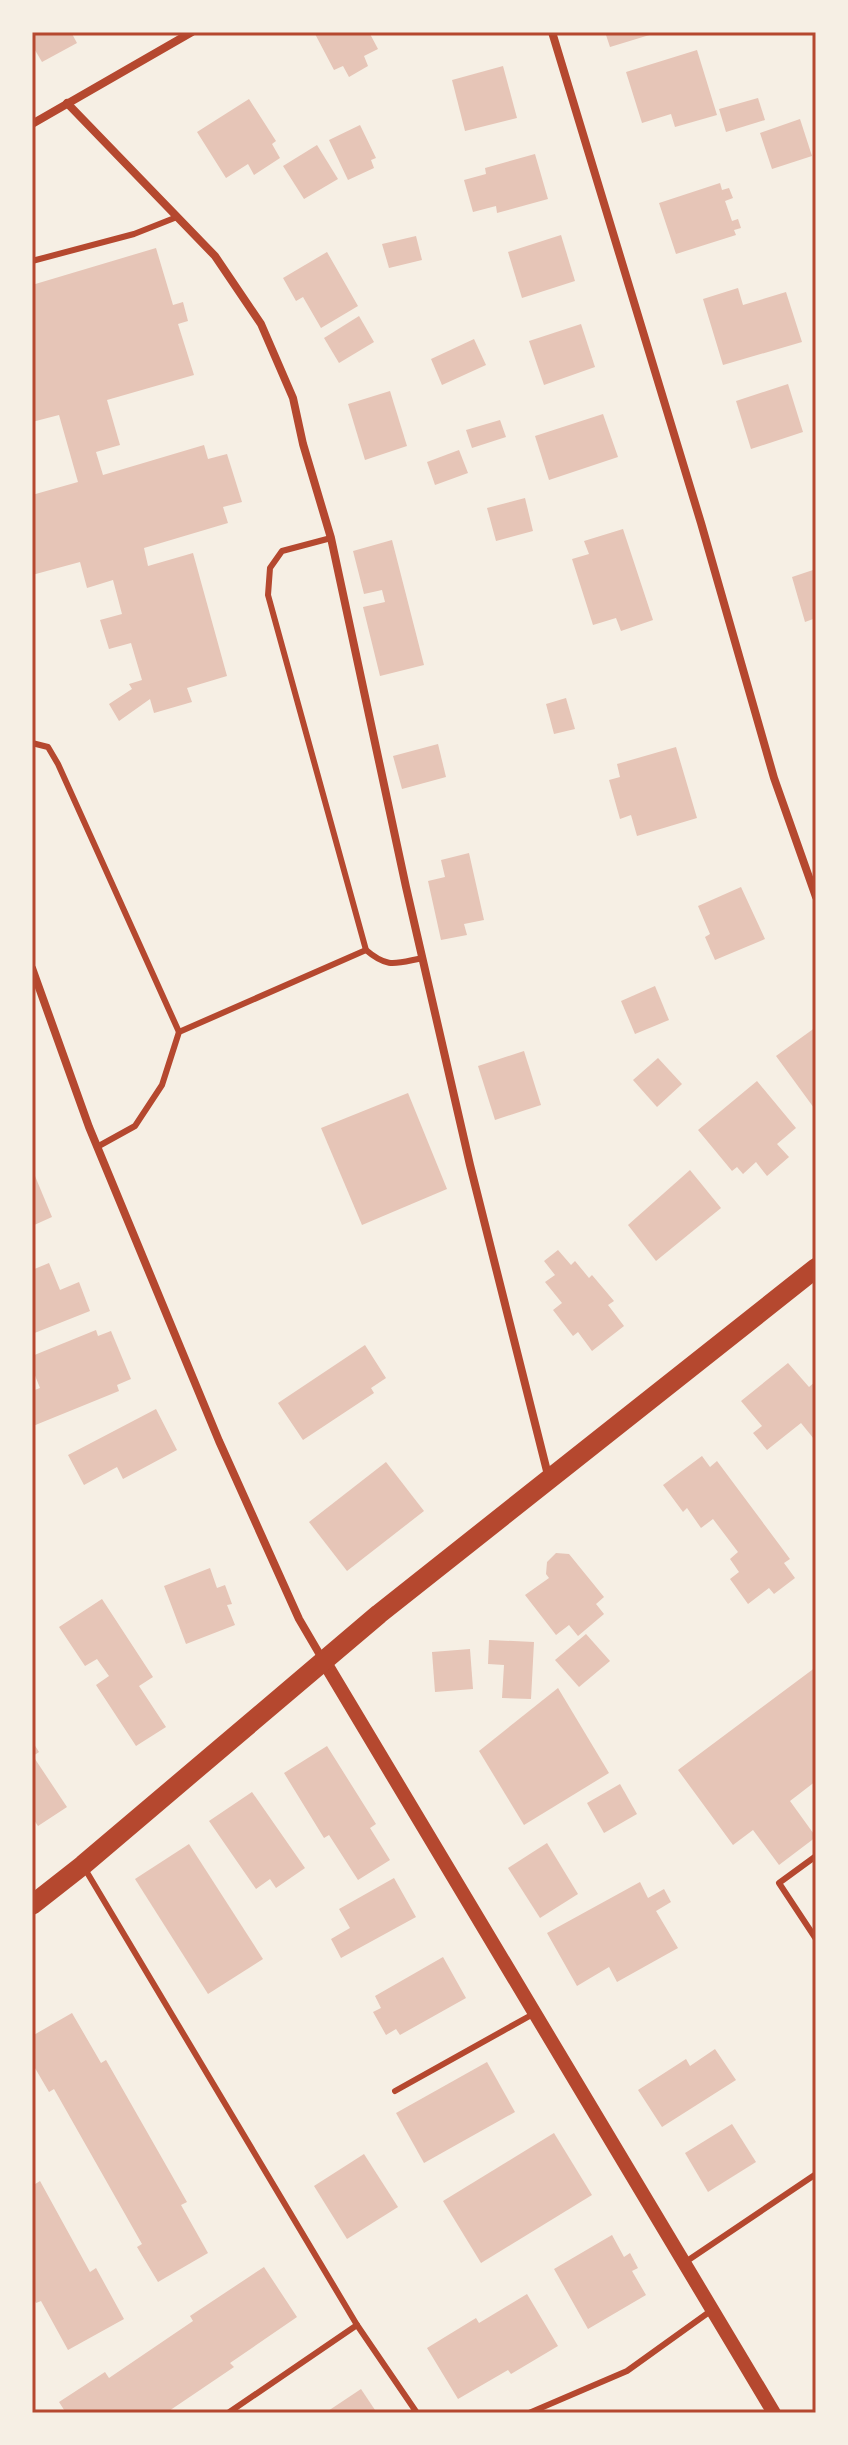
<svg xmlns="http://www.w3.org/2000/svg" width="848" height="2445" viewBox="0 0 848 2445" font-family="Montserrat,sans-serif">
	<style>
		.building { fill: #e6c5b7 }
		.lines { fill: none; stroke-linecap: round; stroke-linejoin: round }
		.service { stroke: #b5482f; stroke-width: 6 }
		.minor { stroke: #b5482f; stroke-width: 8 }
		.tertiary { stroke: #b5482f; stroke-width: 14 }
		.primary { stroke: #b5482f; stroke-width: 20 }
		.neatline { fill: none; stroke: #b5482f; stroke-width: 3 }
	</style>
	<rect width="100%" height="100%" fill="#f6efe4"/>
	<g class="building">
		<polygon points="32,32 71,32 77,43 42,62 32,45"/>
		<polygon points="314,32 369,32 378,49 364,56 368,66 349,77 343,66 334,70"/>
		<polygon points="605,32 656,32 656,33 610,47"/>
		<polygon points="697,50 717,115 675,127 671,114 642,123 626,72"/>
		<polygon points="503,66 517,118 465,131 452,80"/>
		<polygon points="758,98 765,120 726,132 719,109"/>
		<polygon points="249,99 276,141 272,144 280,158 254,175 248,164 226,178 197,132"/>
		<polygon points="800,119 812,156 772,169 760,133"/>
		<polygon points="360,125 376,158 371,160 374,168 348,180 329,140"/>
		<polygon points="317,145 338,179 304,199 283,166"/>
		<polygon points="535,154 548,199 497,213 496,206 473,212 464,180 486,174 485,168"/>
		<polygon points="720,183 722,190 729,188 733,198 725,201 732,221 738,219 741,228 734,230 736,235 676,254 659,203"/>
		<polygon points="561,235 575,281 522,298 508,252"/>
		<polygon points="416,236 422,260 389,268 382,244"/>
		<polygon points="156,248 173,305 183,302 188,321 178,324 194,375 107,400 120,445 96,452 103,475 204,445 208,459 227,454 242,502 223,507 228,523 144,548 148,566 193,553 227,676 187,688 192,702 154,713 150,699 119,721 109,704 132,689 129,684 142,680 131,643 109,649 100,620 122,614 113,580 87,588 80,562 32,575 32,495 78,482 59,415 32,422 32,285"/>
		<polygon points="327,252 358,306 321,328 303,297 296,301 283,278"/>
		<polygon points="738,288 743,305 786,292 802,342 723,365 703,299"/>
		<polygon points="359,316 374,342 339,363 324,338"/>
		<polygon points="581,324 595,367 544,385 529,341"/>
		<polygon points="474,339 486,365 442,385 431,359"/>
		<polygon points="788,384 803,432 751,449 736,401"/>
		<polygon points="390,391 407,446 365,460 348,404"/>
		<polygon points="603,414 618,457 549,480 535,436"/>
		<polygon points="500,420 506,437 472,448 466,430"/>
		<polygon points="459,450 468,473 435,485 427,462"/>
		<polygon points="525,498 533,531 496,541 487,508"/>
		<polygon points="623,529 653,620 621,631 616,618 593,625 572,559 589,554 584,541"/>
		<polygon points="392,540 424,665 380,676 363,607 385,602 382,590 364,594 353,551"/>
		<polygon points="816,569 816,618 805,622 792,577"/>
		<polygon points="566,698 575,729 554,734 546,704"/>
		<polygon points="438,744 446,777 402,789 393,756"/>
		<polygon points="676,747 697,818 637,836 631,815 620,819 609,780 620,777 617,764"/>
		<polygon points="469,853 484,920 464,924 467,935 441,940 428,881 445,877 441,860"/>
		<polygon points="741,887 765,939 715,960 705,937 710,934 698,906"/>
		<polygon points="655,986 669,1020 635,1034 621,1001"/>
		<polygon points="816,1027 816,1106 814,1108 776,1056"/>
		<polygon points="524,1051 541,1105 495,1120 478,1066"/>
		<polygon points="658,1058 682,1084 657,1107 633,1080"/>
		<polygon points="757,1081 796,1128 777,1144 789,1157 767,1176 756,1162 743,1174 737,1167 732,1171 698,1130"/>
		<polygon points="408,1093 447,1189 362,1225 321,1128"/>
		<polygon points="690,1170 721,1208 656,1261 628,1225"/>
		<polygon points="35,1176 52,1217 32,1226 32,1177"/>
		<polygon points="558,1250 571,1265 575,1261 589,1278 592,1275 614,1301 608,1305 624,1326 592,1351 578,1332 573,1336 553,1310 562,1303 545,1282 555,1275 544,1261"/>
		<polygon points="49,1263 60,1290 79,1282 90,1311 32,1334 32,1270"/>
		<polygon points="96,1330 98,1336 111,1331 131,1379 117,1385 119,1391 33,1426 32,1391 40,1388 32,1368 32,1356"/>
		<polygon points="365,1345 386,1378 371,1388 374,1393 303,1440 278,1403"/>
		<polygon points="788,1363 809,1387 816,1381 816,1437 814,1439 801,1423 767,1450 753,1433 762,1426 741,1401"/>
		<polygon points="156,1409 177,1450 123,1479 117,1467 84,1485 68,1455"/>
		<polygon points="702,1456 710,1467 717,1461 790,1559 784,1563 795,1578 774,1594 769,1588 748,1604 730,1579 739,1572 730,1559 738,1552 713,1519 701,1528 687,1508 683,1512 663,1485"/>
		<polygon points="386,1462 424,1511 347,1571 309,1522"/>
		<polygon points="556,1553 569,1554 604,1597 596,1604 604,1614 578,1636 569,1625 556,1635 525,1595 549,1578 546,1574 547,1562"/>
		<polygon points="210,1568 217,1588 225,1585 232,1604 227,1605 235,1625 186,1644 164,1586"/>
		<polygon points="102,1599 153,1677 139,1686 166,1727 136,1746 96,1685 109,1676 97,1659 85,1666 59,1627"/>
		<polygon points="586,1634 610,1661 579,1687 555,1660"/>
		<polygon points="489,1640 534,1642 531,1699 502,1698 504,1665 488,1664"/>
		<polygon points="470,1649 473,1689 435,1692 432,1652"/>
		<polygon points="816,1667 816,1781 790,1801 816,1837 779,1865 753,1830 733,1845 678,1770"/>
		<polygon points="558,1688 609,1773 524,1825 479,1751"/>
		<polygon points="32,1741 39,1752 33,1756 67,1807 38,1826 32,1817"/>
		<polygon points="327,1746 376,1824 370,1828 390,1860 358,1880 329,1835 324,1838 284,1773"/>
		<polygon points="620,1784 637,1814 604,1833 587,1803"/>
		<polygon points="252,1792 305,1868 276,1888 270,1879 256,1889 209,1821"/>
		<polygon points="547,1843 578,1894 540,1918 508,1868"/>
		<polygon points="189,1844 263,1959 208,1994 135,1879"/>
		<polygon points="394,1878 416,1917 341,1958 331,1939 350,1928 339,1909"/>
		<polygon points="640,1882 648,1898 664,1889 671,1902 656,1911 678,1948 617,1982 609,1967 577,1986 547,1933"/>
		<polygon points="443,1957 466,1998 400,2035 396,2029 386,2035 373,2012 381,2008 375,1996"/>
		<polygon points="72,2013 101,2063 106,2060 187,2202 181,2205 208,2253 158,2282 137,2247 142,2244 54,2089 49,2092 32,2063 32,2036"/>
		<polygon points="715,2049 736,2080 662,2127 638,2090 686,2059 690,2066"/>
		<polygon points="487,2062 515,2112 424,2163 396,2113"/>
		<polygon points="732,2124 756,2162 708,2192 685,2153"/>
		<polygon points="554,2133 592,2195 481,2263 443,2201"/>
		<polygon points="364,2154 398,2207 347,2239 314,2186"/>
		<polygon points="40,2181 90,2272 96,2268 124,2319 68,2350 41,2301 36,2303 32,2295 32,2186"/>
		<polygon points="612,2235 624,2257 630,2253 638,2268 632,2271 646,2295 588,2329 554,2269"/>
		<polygon points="264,2267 297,2317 230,2363 234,2367 166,2413 66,2413 59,2402 105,2372 109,2378 193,2321 190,2316"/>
		<polygon points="527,2294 558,2346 511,2374 508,2370 458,2399 427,2348 476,2318 479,2323"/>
		<polygon points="361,2389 377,2413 325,2413"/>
	</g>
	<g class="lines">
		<g class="service">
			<polyline points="32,261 134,234 177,217"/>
			<path d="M 331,538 L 282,551 L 270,568 L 268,595 L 366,950 C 388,969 396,963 423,958"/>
			<polyline points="32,743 48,747 58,764 179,1032"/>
			<polyline points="97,1147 135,1126 162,1085 179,1032 366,950"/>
			<polyline points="816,1856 779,1883 816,1939"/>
			<polyline points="85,1869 357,2325 228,2413"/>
			<polyline points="395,2091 535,2013"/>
			<polyline points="684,2263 816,2174"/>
			<polyline points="357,2325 417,2413"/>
			<polyline points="529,2413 627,2371 712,2310"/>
		</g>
		<g class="minor">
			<polyline points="552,32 701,523 774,778 816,897"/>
			<polyline points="67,103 215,256 261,324 293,398 303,444 331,538 406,887 470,1165 549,1479"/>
			<polyline points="32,124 192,32"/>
			<polyline points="32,968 89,1127 219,1441 299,1619 323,1660"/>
		</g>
		<polyline class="tertiary" points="324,1661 774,2413"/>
		<polyline class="primary" points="32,1905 83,1865 379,1614 816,1268"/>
	</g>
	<rect width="848" height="2445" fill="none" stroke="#f6efe4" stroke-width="68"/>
	<rect x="34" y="34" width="780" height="2377" class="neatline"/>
</svg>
